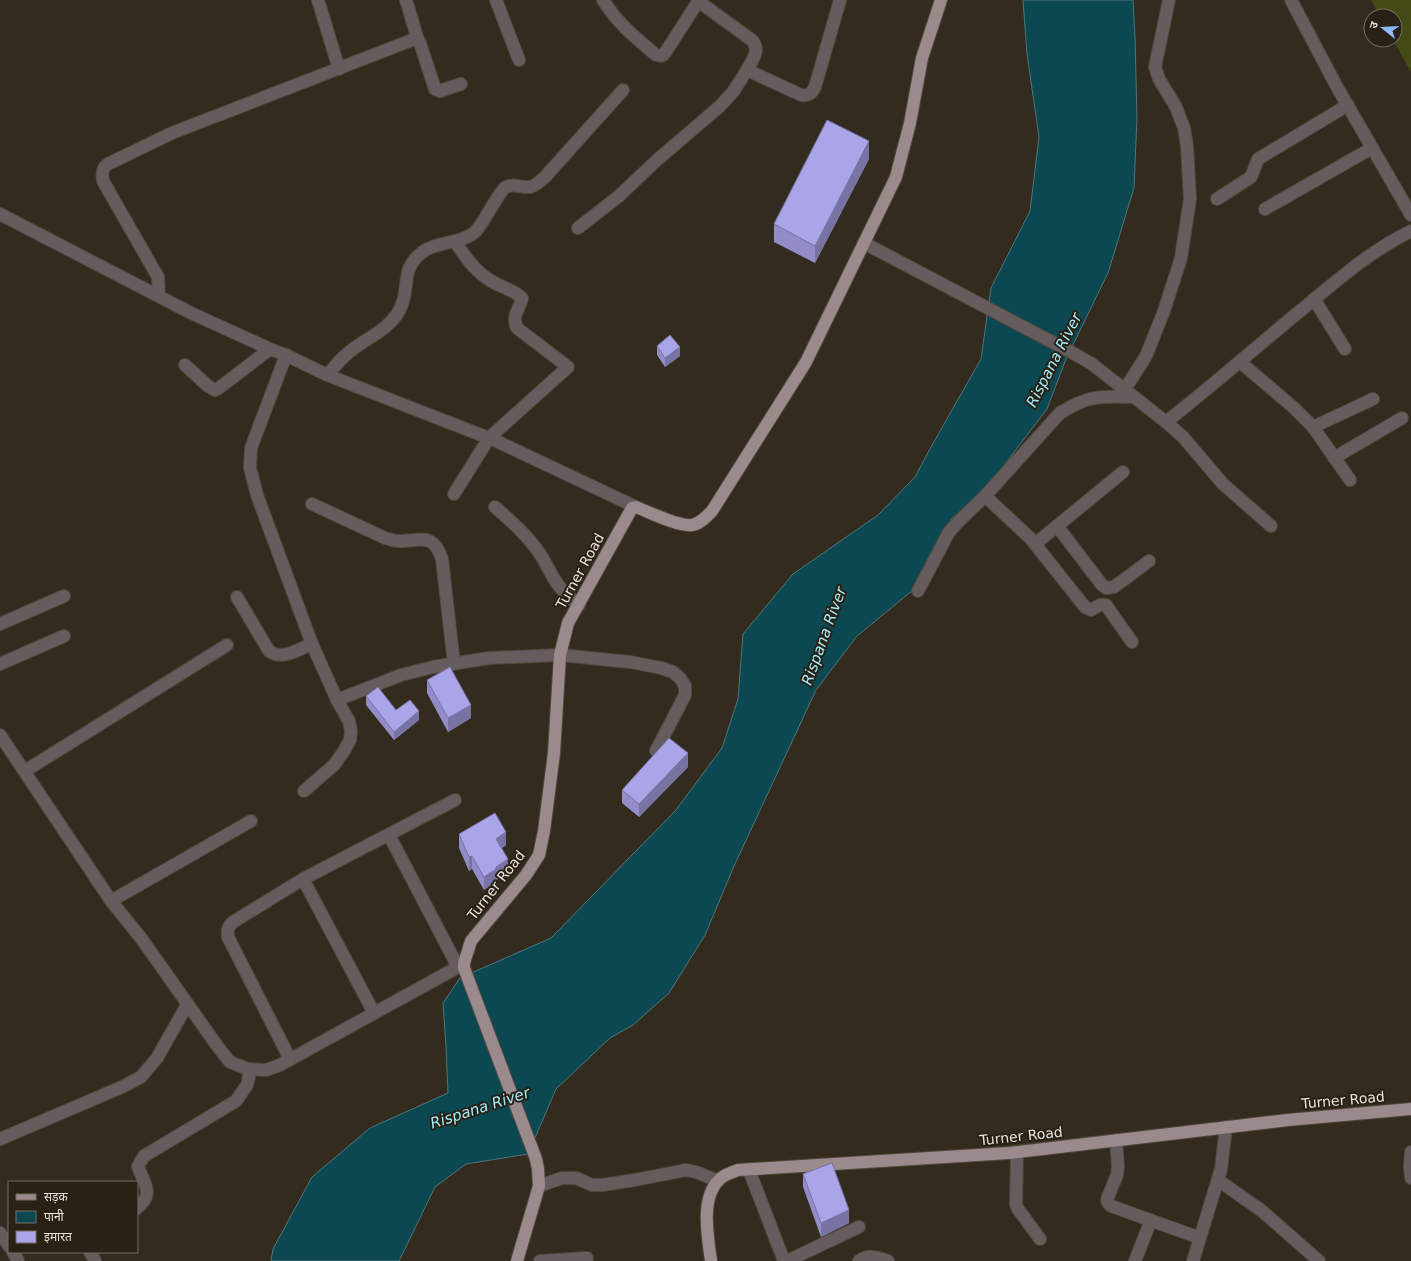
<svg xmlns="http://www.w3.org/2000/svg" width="1411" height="1261" viewBox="0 0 1411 1261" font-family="'DejaVu Sans','Noto Sans Devanagari',sans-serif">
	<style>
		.green { fill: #444a13 }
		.water { fill: #0c4852; stroke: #4e767a }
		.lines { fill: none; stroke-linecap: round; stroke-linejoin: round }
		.minor-casing { stroke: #50483c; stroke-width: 14 }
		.major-casing { stroke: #50483c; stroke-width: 14 }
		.minor { stroke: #645c5d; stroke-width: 12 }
		.major { stroke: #9b8a8c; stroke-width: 12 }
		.wall { fill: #928dc8 }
		.shaded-wall { fill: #7773a3 }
		.building { fill: #aaa4e9; stroke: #7773a3 }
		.labels { text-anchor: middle; stroke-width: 4; stroke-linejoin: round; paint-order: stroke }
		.street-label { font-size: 14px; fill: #e7e2d9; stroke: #292115 }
		.water-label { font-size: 15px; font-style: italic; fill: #a0edfb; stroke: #292115 }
	</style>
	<rect width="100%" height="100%" fill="#332b1e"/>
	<polygon class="green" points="1371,0 1411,0 1411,72 1393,40 1395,40 1395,16 1380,16"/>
	<polygon class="water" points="1023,0 1133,0 1135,37 1137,118 1134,188 1108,273 1066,359 1047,409 982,494 951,519 918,586 857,636 816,690 734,866 705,935 669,993 633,1025 610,1038 556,1089 528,1154 466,1164 435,1187 399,1261 271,1261 273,1249 312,1177 370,1128 448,1093 446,1046 443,1003 460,978 551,938 676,810 722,748 738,699 743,634 793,574 878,515 915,477 931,447 981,359 991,288 1030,211 1039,137 1027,54"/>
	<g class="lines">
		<g class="minor-casing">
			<g id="minor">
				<polyline points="318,0 339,69"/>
				<polyline points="406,0 418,40"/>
				<polyline points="496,0 519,60"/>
				<path d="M 603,0 C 617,23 636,38 656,55 C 660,56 662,57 665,53 L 699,0"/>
				<polyline points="1291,0 1337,87 1411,215"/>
				<path d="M 698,1 L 753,41 C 760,52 752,60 747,70"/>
				<polyline points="1217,199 1251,177 1258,159 1348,105"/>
				<polyline points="1265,209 1372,148"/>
				<polyline points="0,214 191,313 270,349 286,355 327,375 494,440 636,507"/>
				<path d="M 578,228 L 619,196 L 657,160 L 719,107 L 733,92 L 747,70 L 801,95 C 809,96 811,94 815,87 L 840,0"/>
				<polyline points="864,243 1071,352 1092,364 1166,422 1183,437 1223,484 1271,526"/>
				<path d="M 159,296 L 158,277 L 103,181 C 102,173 102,168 108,164 L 172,133 L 412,40 L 418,40 L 420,43 L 435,89 L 440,91 L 461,84"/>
				<polyline points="1314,299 1345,349"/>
				<polyline points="286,355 251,448 250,468 257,495 312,644 337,700 349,721 351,731 350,740 344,751 334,765 304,791"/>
				<polyline points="1240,362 1293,407 1313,427 1350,480"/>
				<polyline points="185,365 208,386 215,390 219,388 270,349"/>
				<path d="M 327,375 C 335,366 343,356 353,349 C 369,337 389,329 399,311 C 412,288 398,269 424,251 C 439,241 461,244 475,232 C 485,222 498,192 506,187 C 514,183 522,188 530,187 C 536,186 541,180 545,177 L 623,90"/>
				<polyline points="1125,389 1146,356 1164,311 1181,258 1190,199 1187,146 1184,128 1176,107 1159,79 1155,67 1169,0"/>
				<path d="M 1166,422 C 1212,386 1255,348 1300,311 C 1335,282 1370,251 1411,231"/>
				<polyline points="1313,427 1373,399"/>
				<polyline points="1334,458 1402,418"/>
				<path d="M 454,494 L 489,438 L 568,367 L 517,328 C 511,317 520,308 522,298 C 514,290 501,287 491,281 C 475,271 465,257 455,241"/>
				<polyline points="985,496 1030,538 1085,607 1091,610 1100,605 1106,605 1132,642"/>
				<path d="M 312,504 L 385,538 C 390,539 394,541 398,541 C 421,541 433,532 442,559 L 454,664"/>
				<path d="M 495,507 C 511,521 528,536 540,554 C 547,564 551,576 559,586 C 564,593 572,599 579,605"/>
				<polyline points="1057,526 1102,585 1106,588 1114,587 1149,561"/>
				<polyline points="1035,544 1123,472"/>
				<path d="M 918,591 L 949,532 L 959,521 L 985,496 L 1060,413 C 1088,395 1101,396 1134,397"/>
				<path d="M 237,597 L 269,651 C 282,661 299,649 312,644"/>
				<polyline points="0,624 64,596"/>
				<polyline points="0,664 64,636"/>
				<polyline points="337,700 401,675 433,667 489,658 560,655 630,662 661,668 673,672 680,678 685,686 685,695 656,751"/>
				<polyline points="0,735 111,901 141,938 218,1047 230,1062 248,1069 266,1070 280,1065 458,967 464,963"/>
				<polyline points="25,771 227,645"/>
				<polyline points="389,835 458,967"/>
				<polyline points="303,879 374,1013"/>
				<polyline points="111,901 251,821"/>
				<path d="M 290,1059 L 228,937 C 227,929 228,927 233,922 L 303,879 L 455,800"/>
				<polyline points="0,1139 122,1087 141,1077 157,1058 187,1005"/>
				<path d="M 1116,1140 L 1118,1166 L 1117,1175 L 1108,1197 C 1106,1201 1107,1203 1111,1206 L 1200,1238"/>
				<polyline points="1017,1152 1016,1205 1018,1209 1040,1239"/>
				<polyline points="1411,1152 1410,1166 1411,1178"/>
				<polyline points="749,1170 784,1261"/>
				<polyline points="1218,1180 1262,1211 1319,1261"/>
				<polyline points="539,1186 562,1178 576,1178 592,1185 602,1185 635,1180 686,1170 696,1172 718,1181"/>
				<path d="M 137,1208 C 156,1193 143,1183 138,1166 L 144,1156 L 236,1101 L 247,1085 L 249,1077 L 248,1069"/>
				<polyline points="0,1233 9,1246"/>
				<polyline points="13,1252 18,1261"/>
				<polyline points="90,1252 95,1261"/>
				<polyline points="540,1261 587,1258"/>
				<polyline points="787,1261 859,1227"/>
				<path d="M 859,1261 C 868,1254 878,1257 888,1261"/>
				<polyline points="1135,1261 1151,1220"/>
				<polyline points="1193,1261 1221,1169 1226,1127"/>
			</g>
		</g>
		<g class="major-casing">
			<g id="major">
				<path d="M 517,1261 L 539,1186 L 538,1169 L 536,1159 L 464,968 L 464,963 L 471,941 L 526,875 L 539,855 L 544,831 L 554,753 L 560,655 L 568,623 L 632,508 L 636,507 C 649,512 679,527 692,525 C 700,524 706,517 712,511 L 806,362 L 896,177 L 910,123 L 922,58 L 941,0"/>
				<path d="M 711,1261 C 708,1238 700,1198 719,1180 C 724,1174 731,1173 738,1170 L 1009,1153 L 1288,1120 L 1411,1109"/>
			</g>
		</g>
		<use href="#minor" class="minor"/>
		<use href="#major" class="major"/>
	</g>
	<g class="wall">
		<polygon points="869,159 815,263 774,242 774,224"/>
		<polygon points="657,346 680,356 665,367 657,355"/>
		<polygon points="427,680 471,718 448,732 427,693"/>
		<polygon points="366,696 396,710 419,720 394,740 366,705"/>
		<polygon points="688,767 639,817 622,803 622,790"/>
		<polygon points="459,834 506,845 502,848 508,872 496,880 496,882 484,890 472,869 469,871 459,848"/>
		<polygon points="803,1174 849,1223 821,1237 803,1187"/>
	</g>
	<g class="shaded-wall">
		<polygon points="869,141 869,159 815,263 815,246"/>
		<polygon points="680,347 680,356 665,367 665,358"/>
		<polygon points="471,705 471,718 448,732 448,718"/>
		<polygon points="419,711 419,720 394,740 394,732"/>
		<polygon points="688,753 688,767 639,817 639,804"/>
		<polygon points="506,832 506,845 496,852 496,839"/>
		<polygon points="472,856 472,869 469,871 469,857"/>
		<polygon points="508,859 508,872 496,880 496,882 484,890 484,877 496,867"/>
		<polygon points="849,1210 849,1223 821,1237 821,1223"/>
	</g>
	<g class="building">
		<polygon points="827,120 869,141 815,246 774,224"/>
		<polygon points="670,335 680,347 665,358 657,346"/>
		<polygon points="450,667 471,705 448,718 427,680"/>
		<polygon points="378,687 396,710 410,700 419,711 394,732 366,696"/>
		<polygon points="669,738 688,753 639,804 622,790"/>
		<polygon points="495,813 506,832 496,839 508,859 496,867 496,869 484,877 472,856 469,857 459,834"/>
		<polygon points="832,1163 849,1210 821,1223 803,1174"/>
	</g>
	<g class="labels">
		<g class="street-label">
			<text transform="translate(580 571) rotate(-61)" y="5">Turner Road</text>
			<text transform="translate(496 885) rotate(-52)" y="5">Turner Road</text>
			<text transform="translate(1343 1100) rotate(-5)" y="5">Turner Road</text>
			<text transform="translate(1021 1136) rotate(-6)" y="5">Turner Road</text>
		</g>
		<g class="water-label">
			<text transform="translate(1054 360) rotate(-63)" y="5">Rispana River</text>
			<text transform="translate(824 636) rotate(-70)" y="5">Rispana River</text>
			<text transform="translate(480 1108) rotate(-18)" y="5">Rispana River</text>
		</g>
	</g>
	<rect x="8" y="1181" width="130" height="72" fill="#292115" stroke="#756e63"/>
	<rect x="16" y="1194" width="20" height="6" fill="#9b8a8c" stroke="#756e63"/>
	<text x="44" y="1201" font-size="12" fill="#e7e2d9">सड़क</text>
	<rect x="16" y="1211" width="20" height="12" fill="#0c4852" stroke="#756e63"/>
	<text x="44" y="1221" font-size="12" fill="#e7e2d9">पानी</text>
	<rect x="16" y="1231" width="20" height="12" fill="#aaa4e9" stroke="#756e63"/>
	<text x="44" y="1241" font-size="12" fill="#e7e2d9">इमारत</text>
	<g transform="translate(1383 28) rotate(288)"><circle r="19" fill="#292115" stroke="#756e63"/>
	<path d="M0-3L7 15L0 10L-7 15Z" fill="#8cb9fc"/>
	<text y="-6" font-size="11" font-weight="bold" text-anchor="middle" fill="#e7e2d9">उ</text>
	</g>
</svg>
